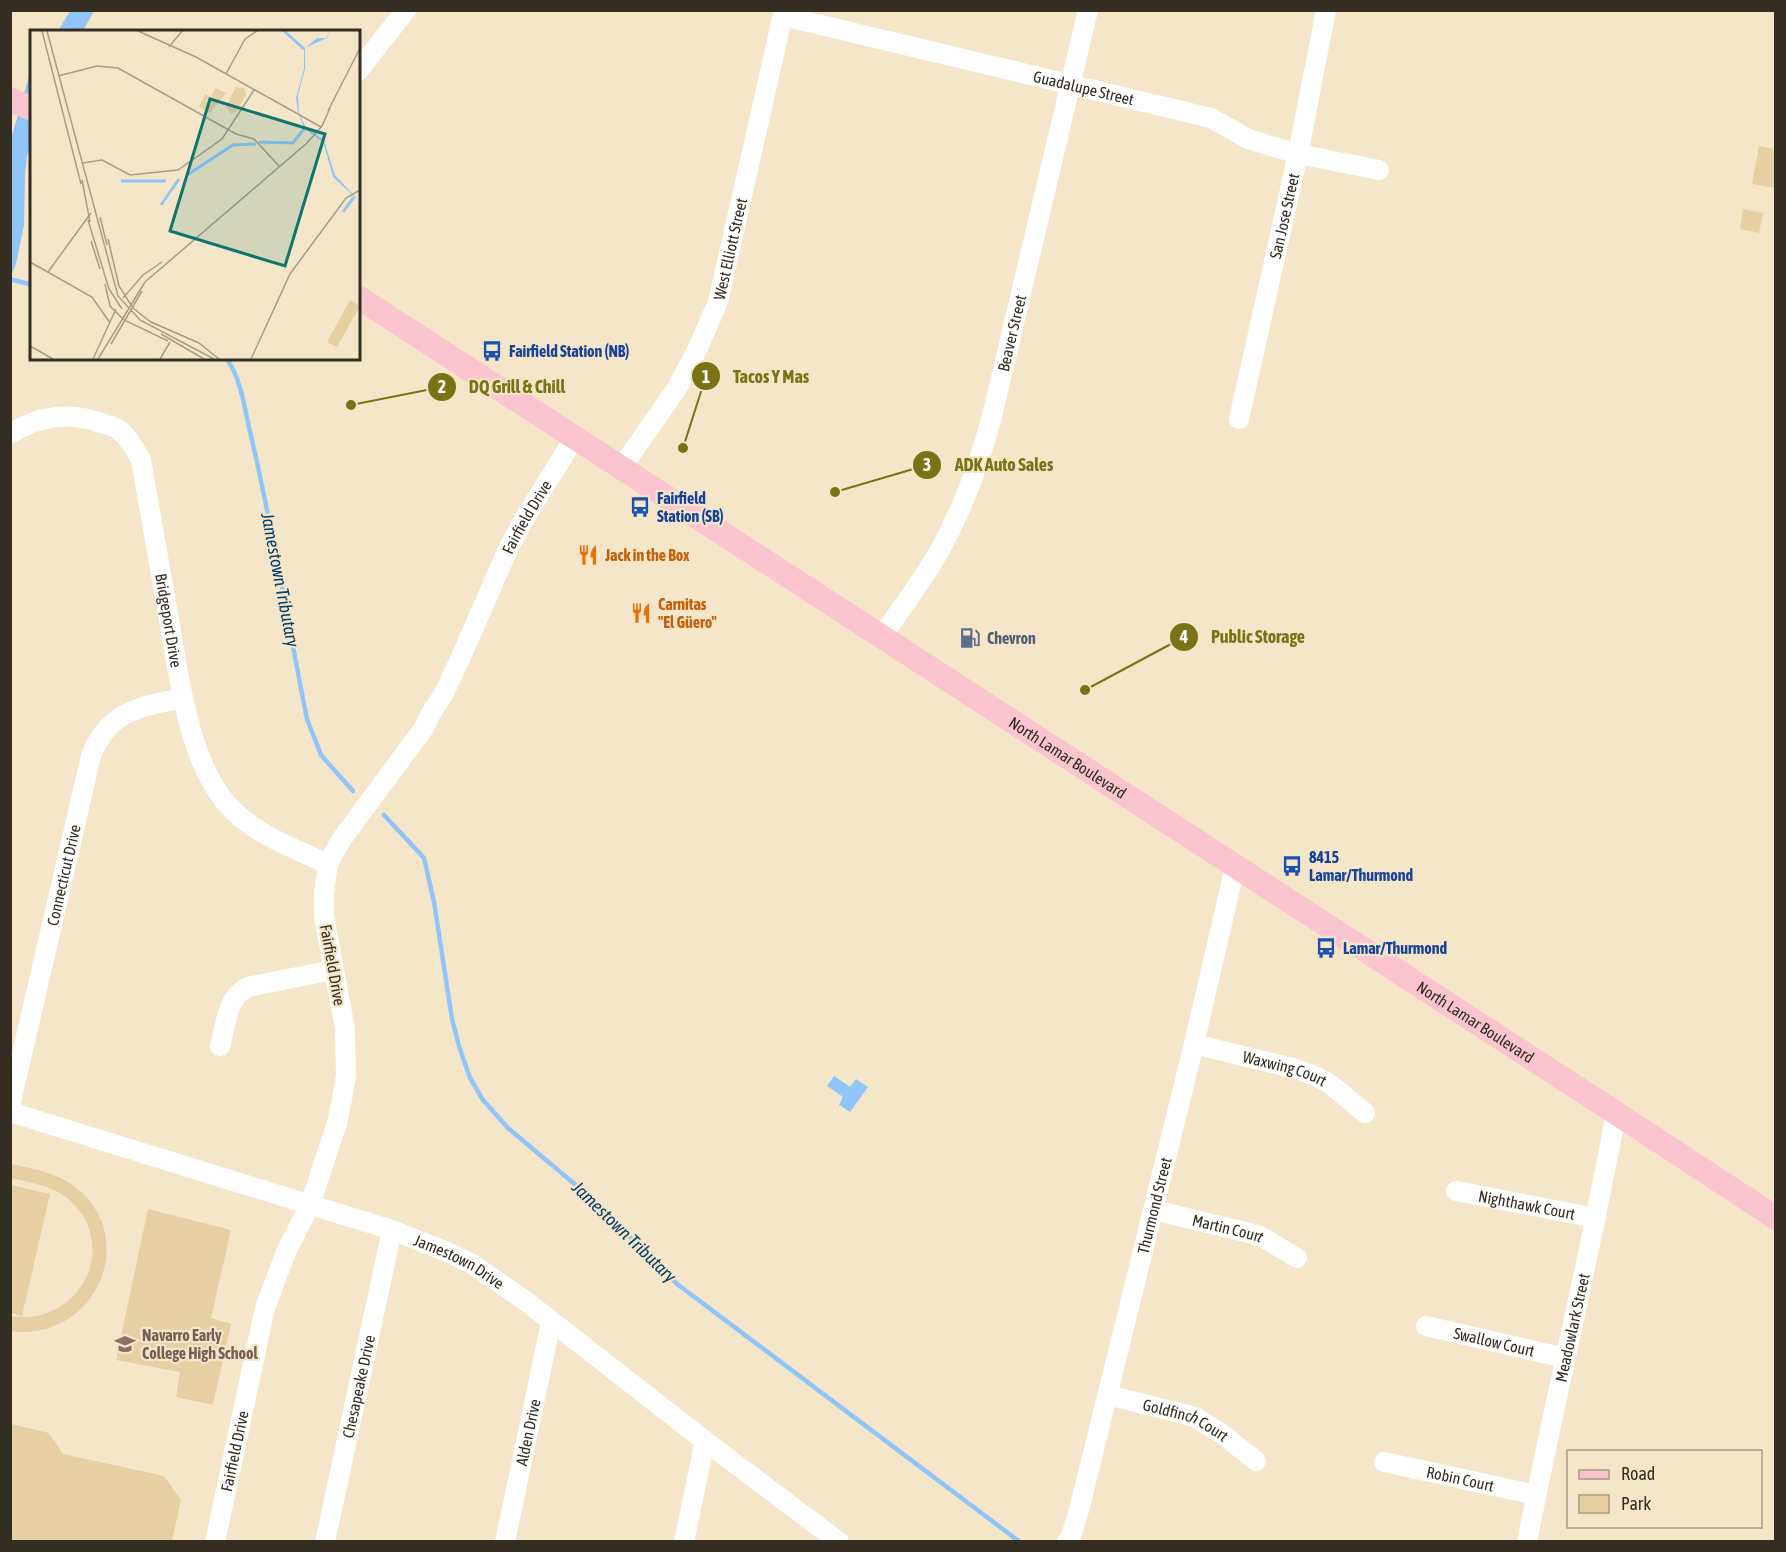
<svg xmlns="http://www.w3.org/2000/svg" width="1786" height="1552" viewBox="0 0 1786 1552" font-family="'Asap Condensed',sans-serif">
	<style>
		.green { fill: #e7cfa4 }
		.water { fill: #91c5fa }
		.lines { fill: none; stroke-linecap: round; stroke-linejoin: round }
		.stream { stroke: #91c5fa; stroke-width: 4.5 }
		.minor { stroke: #fff; stroke-width: 20 }
		.major { stroke: #fbc5d0; stroke-width: 24 }
		.labels { text-anchor: middle; stroke-width: 4.5; stroke-linejoin: round; paint-order: stroke }
		.street-label { font-size: 16px; fill: #332d22; stroke: #f6e6c9 }
		.transit-label { font-size: 16px; font-weight: bold; fill: #164399; stroke: #f6e6c9; text-anchor: start }
		.food-label { font-size: 16px; font-weight: bold; fill: #c56008; stroke: #f6e6c9; text-anchor: start }
		.service-label { font-size: 16px; font-weight: bold; fill: #4e5e75; stroke: #f6e6c9; text-anchor: start }
		.education-label { font-size: 16px; font-weight: bold; fill: #785e54; stroke: #f6e6c9; text-anchor: start }
		.water-label { font-size: 18px; font-style: italic; fill: #033f6e; stroke: #f6e6c9 }
		.inset-river { fill: none; stroke: #91c5fa; stroke-width: 3 }
		.inset-road { fill: none; stroke: #a89c86; stroke-width: 1.5 }
		.view { fill: #0f766e; fill-opacity: 0.15; stroke: #0f766e; stroke-width: 3 }
		.inset-edge { fill: none; stroke: #332d22; stroke-width: 3 }
		.leader { fill: none; stroke: #7a7315; stroke-width: 2 }
		.callout-dot { fill: #7a7315; stroke: #f6e6c9; stroke-width: 2 }
		.mark-label { font-size: 18px; text-anchor: middle; font-weight: bold; fill: #fff }
		.callout-label { font-size: 18px; text-anchor: middle; font-weight: bold; fill: #7a7315; stroke: #f6e6c9; stroke-width: 4.5; stroke-linejoin: round; paint-order: stroke }
	</style>
	<rect width="100%" height="100%" fill="#f6e6c9"/>
	<g class="green">
		<polygon points="1759,146 1775,149 1775,188 1752,184"/>
		<polygon points="1743,209 1763,213 1759,233 1740,229"/>
		<path d="M 11,1164 C 33,1169 56,1172 75,1187 C 142,1238 94,1343 11,1331 L 11,1316 C 81,1327 122,1243 67,1198 C 51,1185 30,1183 11,1178 Z"/>
		<polygon points="11,1185 50,1194 22,1316 11,1313"/>
		<polygon points="148,1209 231,1230 211,1318 231,1324 213,1405 176,1397 180,1372 116,1360"/>
		<polygon points="11,1424 49,1433 63,1454 164,1476 181,1500 172,1541 11,1541"/>
	</g>
	<g class="water">
		<polygon points="70,11 94,11 83,31 58,31"/>
		<polygon points="31,69 31,142 27,156 25,176 24,225 16,264 11,276 11,139"/>
		<polygon points="834,1076 850,1087 856,1079 868,1087 850,1112 839,1105 843,1097 827,1086"/>
	</g>
	<g class="lines">
		<g class="stream">
			<polyline points="10,279 32,285"/>
			<path d="M 226,358 C 242,379 245,412 251,436 C 273,529 288,625 307,719 L 321,755 L 353,791"/>
			<polyline points="384,815 424,858 434,902 452,1019 459,1046 470,1078 483,1100 508,1128 584,1192 677,1284 1020,1542"/>
		</g>
		<g class="minor">
			<path id="s1" d="M 783,16 L 1211,118 L 1248,139 L 1298,154 L 1379,170"/>
			<polyline points="358,71 406,10"/>
			<path id="s2" d="M 1239,419 L 1298,154 L 1326,10"/>
			<path id="s3" d="M 10,434 C 38,416 70,411 101,423 C 107,425 114,426 119,430 C 129,438 135,449 141,460 C 150,511 159,562 168,614 C 178,671 188,760 227,804 C 253,834 293,848 328,864"/>
			<path id="s4" d="M 622,467 L 677,388 L 696,352 L 718,302 L 784,10"/>
			<path id="s5" d="M 882,636 C 902,607 924,579 941,548 C 964,506 980,462 992,416 L 1088,10"/>
			<path id="s6" d="M 1194,1044 L 1297,1069 L 1315,1076 L 1330,1084 L 1365,1113"/>
			<path d="M 220,1046 C 226,1025 227,992 252,986 L 333,970"/>
			<path id="s7" d="M 10,1106 L 91,756 C 109,710 140,707 183,698"/>
			<path id="s8" d="M 10,1112 L 392,1230 L 447,1252 L 472,1264 L 523,1299 L 705,1441 L 839,1542"/>
			<path id="s9" d="M 1456,1191 L 1596,1218"/>
			<path id="s10" d="M 1154,1210 L 1249,1233 L 1260,1236 L 1297,1258"/>
			<path id="s11" d="M 1426,1326 L 1565,1358"/>
			<path id="s12" d="M 1108,1395 L 1195,1417 L 1222,1434 L 1256,1461"/>
			<path id="s13" d="M 1384,1462 L 1536,1495"/>
			<path id="s14" d="M 215,1542 L 265,1308 L 286,1252 L 310,1205 L 337,1123 L 342,1099 L 346,1076 L 345,1029 L 324,916 L 324,893 L 328,864 L 341,840 L 424,728 L 431,713 L 443,695 L 461,657 L 509,547 L 526,516 L 575,437"/>
			<path id="s15" d="M 325,1542 L 392,1230"/>
			<path id="s16" d="M 505,1542 L 551,1322"/>
			<polyline points="684,1542 705,1441"/>
			<path id="s17" d="M 1067,1542 L 1071,1536 L 1079,1510 L 1194,1044 L 1235,867"/>
			<path id="s18" d="M 1527,1542 C 1555,1398 1590,1256 1616,1113"/>
		</g>
		<g class="major">
			<polyline points="10,99 32,109"/>
			<path id="s19" d="M 358,297 L 1616,1113 L 1776,1218"/>
		</g>
	</g>
	<defs>
		<g id="bus-bare" transform="scale(1.62)"><path d="M-5-6H5V4H4V6H2V4H-2V6H-4V4H-5ZM-3.5-4V0h7V-4ZM-3.5 1.2v1.5H-2V1.2ZM2 1.2v1.5H3.5V1.2Z" fill="#1a4fb4" stroke="#f6e6c9" stroke-width="2.5" paint-order="stroke"/></g>
		<g id="restaurant-bare" transform="scale(1.62)"><path d="M-5-6h1v4h1v-4h1v4h1v-4h1v5L-1.5 .5V6h-2V.5L-5-1ZM5-6V6H3V1.5H1.5Q1.5-4 5-6Z" fill="#e8710a" stroke="#f6e6c9" stroke-width="2.5" paint-order="stroke"/></g>
		<g id="fuel-bare" transform="scale(1.62)"><path d="M-5.5-6h7V0h2V4h1.3V-2.5L3-4.5l.8-.8L6-3V5H2.5V1h-1V6h-7ZM-4.2-4.7v3.2H.2V-4.7Z" fill="#5c6f8a" stroke="#f6e6c9" stroke-width="2.5" paint-order="stroke"/></g>
		<g id="school-bare" transform="scale(1.62)"><path d="M0-5L7-2L0 1L-7-2ZM-4 1L0 2.5L4 1V4Q0 6-4 4Z" fill="#8d6e63" stroke="#f6e6c9" stroke-width="2.5" paint-order="stroke"/></g>
	</defs>
	<g fill-rule="evenodd">
		<use href="#bus-bare" x="492" y="351"/>
		<use href="#bus-bare" x="640" y="507"/>
		<use href="#restaurant-bare" x="588" y="555"/>
		<use href="#restaurant-bare" x="641" y="613"/>
		<use href="#fuel-bare" x="970" y="638"/>
		<use href="#bus-bare" x="1292" y="866"/>
		<use href="#bus-bare" x="1326" y="948"/>
		<use href="#school-bare" x="125" y="1344"/>
	</g>
	<g class="labels">
		<g class="street-label">
			<text dy="6" stroke="none"><textPath href="#s1" startOffset="309">Guadalupe Street</textPath></text>
			<text dy="6" stroke="none"><textPath href="#s2" startOffset="208">San Jose Street</textPath></text>
			<text dy="6" stroke="none"><textPath href="#s4" startOffset="246">West Elliott Street</textPath></text>
			<text dy="6" stroke="none"><textPath href="#s5" startOffset="333">Beaver Street</textPath></text>
			<text dy="6" stroke="none"><textPath href="#s14" startOffset="1102">Fairfield Drive</textPath></text>
			<text dy="6" stroke="none"><textPath href="#s3" startOffset="315">Bridgeport Drive</textPath></text>
			<text dy="6" stroke="none"><textPath href="#s19" startOffset="846">North Lamar Boulevard</textPath></text>
			<text dy="6" stroke="none"><textPath href="#s7" startOffset="237">Connecticut Drive</textPath></text>
			<text transform="translate(333 965) rotate(80)" y="6">Fairfield Drive</text>
			<text dy="6" stroke="none"><textPath href="#s19" startOffset="1332">North Lamar Boulevard</textPath></text>
			<text dy="6" stroke="none"><textPath href="#s6" startOffset="94">Waxwing Court</textPath></text>
			<text dy="6" stroke="none"><textPath href="#s9" startOffset="72">Nighthawk Court</textPath></text>
			<text dy="6" stroke="none"><textPath href="#s17" startOffset="348">Thurmond Street</textPath></text>
			<text dy="6" stroke="none"><textPath href="#s10" startOffset="76">Martin Court</textPath></text>
			<text dy="6" stroke="none"><textPath href="#s8" startOffset="474">Jamestown Drive</textPath></text>
			<text dy="6" stroke="none"><textPath href="#s18" startOffset="219">Meadowlark Street</textPath></text>
			<text dy="6" stroke="none"><textPath href="#s11" startOffset="70">Swallow Court</textPath></text>
			<text dy="6" stroke="none"><textPath href="#s15" startOffset="159">Chesapeake Drive</textPath></text>
			<text dy="6" stroke="none"><textPath href="#s12" startOffset="82">Goldfinch Court</textPath></text>
			<text dy="6" stroke="none"><textPath href="#s16" startOffset="112">Alden Drive</textPath></text>
			<text dy="6" stroke="none"><textPath href="#s14" startOffset="93">Fairfield Drive</textPath></text>
			<text dy="6" stroke="none"><textPath href="#s13" startOffset="78">Robin Court</textPath></text>
		</g>
		<g class="transit-label">
			<text x="509" y="357">Fairfield Station (NB)</text>
			<text x="657" y="504">Fairfield<tspan x="657" dy="18">Station (SB)</tspan></text>
			<text x="1309" y="863">8415<tspan x="1309" dy="18">Lamar/Thurmond</tspan></text>
			<text x="1343" y="954">Lamar/Thurmond</text>
		</g>
		<g class="food-label">
			<text x="605" y="561">Jack in the Box</text>
			<text x="658" y="610">Carnitas<tspan x="658" dy="18">"El Güero"</tspan></text>
		</g>
		<g class="service-label">
			<text x="987" y="644">Chevron</text>
		</g>
		<g class="education-label">
			<text x="142" y="1341">Navarro Early<tspan x="142" dy="18">College High School</tspan></text>
		</g>
		<g class="water-label">
			<text transform="translate(280 580) rotate(79)" y="6">Jamestown Tributary</text>
			<text transform="translate(624 1232) rotate(44)" y="6">Jamestown Tributary</text>
		</g>
	</g>
	<g transform="translate(30 30)">
		<rect width="330" height="330" fill="#f6e6c9"/>
		<path d="M 206,57 L 214,58 L 216,64 L 207,81 L 201,84 L 196,76 ZM 185,58 L 196,63 L 180,83 L 169,77 L 175,64 L 181,67 ZM 320,270 L 330,276 L 307,317 L 297,312 Z" fill="#e7cfa4"/>
		<path d="M 300,1 L 297,8 L 275,18 L 275,39 L 268,65 L 269,83 L 275,96 L 294,111 L 305,145 L 330,172 L 303,147 L 293,112 L 274,98 L 268,82 L 266,68 L 274,39 L 274,19 L 287,8 L 296,8 Z" fill="#91c5fa"/>
		<path class="inset-river" d="M 254,1 L 274,19M 229,112 L 263,113 L 274,99M 157,145 L 203,115 L 226,114M 91,151 L 136,151M 131,175 L 149,149M 313,182 L 324,167"/>
		<path class="inset-road" d="M 12,1 L 51,154M 17,1 L 88,266 L 110,290 L 184,329M 108,1 L 166,27 L 291,97M 139,17 L 152,1M 196,44 L 215,9 L 227,1M 28,46 L 67,36 L 88,38 L 206,104 L 224,109 L 249,136M 298,81 L 330,18M 53,133 L 72,130 L 100,145 L 148,140 L 192,109 L 224,60M 52,150 L 60,192M 70,187 L 77,215M 58,190 L 79,259 L 92,279M 78,209 L 89,256 L 103,278 L 121,292 L 169,313 L 189,329M 61,211 L 70,239M 0,232 L 62,267 L 80,293M 18,242 L 61,183M 75,254 L 80,276 L 94,290 L 138,311M 93,268 L 113,245 L 132,232M 131,304 L 174,329M 81,314 L 112,261M 0,316 L 23,329M 63,329 L 86,279M 68,329 L 115,252 L 277,113 L 292,96 L 300,78M 130,329 L 140,312M 221,329 L 260,244 L 316,168 L 330,160"/>
		<path class="view" d="M 180,69 L 295,104 L 255,236 L 140,201 Z"/>
		<rect width="330" height="330" class="inset-edge"/>
	</g>
	<path class="leader" d="M683 448L706 376M351 405L442 387M835 492L927 465M1085 690L1184 637"/>
	<g class="callout-dot">
		<circle cx="683" cy="448" r="6"/>
		<circle cx="351" cy="405" r="6"/>
		<circle cx="835" cy="492" r="6"/>
		<circle cx="1085" cy="690" r="6"/>
		<circle cx="706" cy="376" r="15"/>
		<circle cx="442" cy="387" r="15"/>
		<circle cx="927" cy="465" r="15"/>
		<circle cx="1184" cy="637" r="15"/>
	</g>
	<g class="mark-label">
		<text x="706" y="383">1</text>
		<text x="442" y="393">2</text>
		<text x="927" y="471">3</text>
		<text x="1184" y="643">4</text>
	</g>
	<g class="callout-label">
		<text x="771" y="383">Tacos Y Mas</text>
		<text x="517" y="393">DQ Grill &amp; Chill</text>
		<text x="1004" y="471">ADK Auto Sales</text>
		<text x="1258" y="643">Public Storage</text>
	</g>
	<rect width="1786" height="1552" fill="none" stroke="#332d22" stroke-width="24"/>
	<rect x="1567" y="1450" width="195" height="78" fill="#f6e6c9" stroke="#a89c86" stroke-width="1.5"/>
	<rect x="1579" y="1470" width="30" height="9" fill="#fbc5d0" stroke="#a89c86" stroke-width="1.5"/>
	<text x="1621" y="1480" font-size="18" fill="#332d22">Road</text>
	<rect x="1579" y="1495" width="30" height="18" fill="#e7cfa4" stroke="#a89c86" stroke-width="1.5"/>
	<text x="1621" y="1510" font-size="18" fill="#332d22">Park</text>
</svg>
